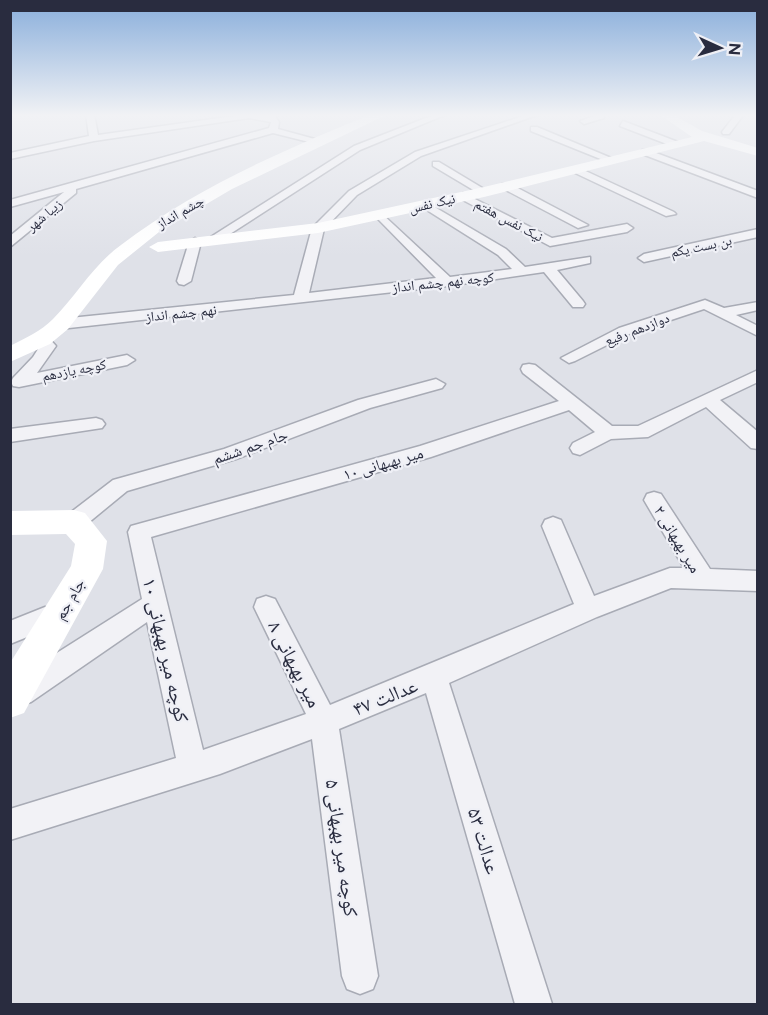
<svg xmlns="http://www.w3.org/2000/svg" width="768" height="1015" viewBox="0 0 768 1015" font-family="Figtree,'Noto Naskh Arabic',sans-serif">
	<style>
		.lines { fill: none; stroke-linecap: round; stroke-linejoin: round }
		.street-casing { stroke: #a8abb5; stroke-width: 3 }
		.street { fill: #f2f2f6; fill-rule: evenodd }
		.secondary { fill: #fff; fill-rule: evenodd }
		.labels { text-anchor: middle; stroke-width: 4.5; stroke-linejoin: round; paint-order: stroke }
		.far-street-label { font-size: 14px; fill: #292c3f; stroke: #eff0f6 }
		.street-label { font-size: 16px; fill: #292c3f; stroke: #eff0f6 }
		.near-street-label { font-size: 20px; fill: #292c3f; stroke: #eff0f6 }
	</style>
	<rect width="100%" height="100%" fill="#dfe1e8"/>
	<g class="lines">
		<g class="street-casing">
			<g id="street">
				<polygon points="86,114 94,114 98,135 248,114 275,116 279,122 278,129 322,141 317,144 273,133 76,189 76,193 10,247 10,236 64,192 10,207 10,200 269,128 271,122 249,118 94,141 10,159 10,153 89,136"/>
				<polygon points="436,114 447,114 360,150 216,243 208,243 206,240 354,146"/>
				<polygon points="529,114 540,114 421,156 357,195 324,229 309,293 436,278 376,217 376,213 380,212 450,277 512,269 498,255 422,207 422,203 426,202 506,249 525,267 590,257 590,263 557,270 583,301 585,304 583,307 573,307 544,272 448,286 60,329 52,324 60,319 294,295 312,228 349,191 415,152"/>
				<polygon points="600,114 604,114 604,118 584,124 580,121"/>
				<polygon points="736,114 744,114 729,134 723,134 722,132"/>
				<polygon points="623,121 678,142 680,144 672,146 620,126"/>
				<polygon points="531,127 537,127 616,160 608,162 531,131"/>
				<polygon points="642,150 648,150 758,191 758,198 642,154"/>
				<polygon points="433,162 439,162 489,192 480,194 433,166"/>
				<polygon points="577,167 674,212 676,214 666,216 573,172 573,168"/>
				<polygon points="502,184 510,184 588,225 578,228 502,188"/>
				<polygon points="463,193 552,238 627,224 633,228 627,232 550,246 459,198 458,196"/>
				<polygon points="758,229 758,237 644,262 638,258 644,254"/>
				<polygon points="195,238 201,242 191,281 184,285 179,284 177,281 189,242"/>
				<polygon points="705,300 724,308 758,302 758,310 736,315 758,326 758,336 704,309 629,334 575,361 569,363 561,358 619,328"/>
				<polygon points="42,334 47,336 56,346 37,373 127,355 135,360 127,365 19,387 13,386 11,382 13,378 33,357 40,346 34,339"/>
				<polygon points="529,364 535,365 612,426 638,426 758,370 758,382 720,400 758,432 758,449 751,448 706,407 648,437 611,439 580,455 573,453 570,448 573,443 595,432 569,410 431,457 151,537 203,750 306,714 254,607 257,599 266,596 275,599 330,705 574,604 542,526 545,520 553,517 561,520 594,596 670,568 684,568 644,500 647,494 654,492 661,494 710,569 758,571 758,591 671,588 597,617 449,683 552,1004 515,1004 426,693 339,729 378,976 373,989 360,994 347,989 342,976 312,739 220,774 10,840 10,809 176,758 147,622 31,702 21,705 10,699 11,682 142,599 128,532 131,526 420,446 559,401 523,373 521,369 523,365"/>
				<polygon points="436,379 445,384 442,388 370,408 236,459 127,491 82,528 74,531 66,528 63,522 66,516 113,480 224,449 358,400"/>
				<polygon points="96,418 102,420 105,424 102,428 10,442 10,429"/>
				<polygon points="45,607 54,610 57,618 54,626 10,644 10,621"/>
			</g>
		</g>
		<use href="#street" class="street"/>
		<g class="secondary">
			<path d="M 372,114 L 388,114 L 232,189 L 159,232 L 118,265 L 68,329 L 50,344 L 10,362 L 10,346 C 26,338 41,331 53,319 C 77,295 93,265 121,245 C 195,188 286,149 372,114 Z"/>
			<polygon points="659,114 672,114 702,131 758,148 758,156 704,141 484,197 318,233 158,252 149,247 158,242 318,223 484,187 692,137"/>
			<polygon points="74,510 85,513 107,541 103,569 24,713 10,718 10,663 71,566 75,544 66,534 10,535 10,511"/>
		</g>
	</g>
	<linearGradient id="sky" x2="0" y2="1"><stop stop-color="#89aedb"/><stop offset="0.45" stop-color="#f1f2f5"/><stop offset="1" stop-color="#f1f2f5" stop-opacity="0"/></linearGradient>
	<rect width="768" height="256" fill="url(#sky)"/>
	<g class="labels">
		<g class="far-street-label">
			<text transform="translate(432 203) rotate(-13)" y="5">نیک نفس</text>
			<text transform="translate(180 212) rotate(-30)" y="5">چشم انداز</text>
			<text transform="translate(44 215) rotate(-40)" y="5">زیبا شهر</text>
			<text transform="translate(509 220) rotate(28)" y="5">نیک نفس هفتم</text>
			<text transform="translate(701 246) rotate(-12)" y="5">بن بست یکم</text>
			<text transform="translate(443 282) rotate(-6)" y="5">کوچه نهم چشم انداز</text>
			<text transform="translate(181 313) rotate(-6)" y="5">نهم چشم انداز</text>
			<text transform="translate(637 329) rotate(-21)" y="5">دوازدهم رفیع</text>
			<text transform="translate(74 370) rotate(-11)" y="5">کوچه یازدهم</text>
		</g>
		<g class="street-label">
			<text transform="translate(250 446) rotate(-19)" y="6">جام جم ششم</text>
			<text transform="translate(383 463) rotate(-16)" y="6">۱۰ میر بهبهانی</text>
			<text transform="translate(678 539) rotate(59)" y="6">۲ میر بهبهانی</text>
			<text transform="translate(69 599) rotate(-60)" y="6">جام جم</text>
		</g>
		<g class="near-street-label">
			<text transform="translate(166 650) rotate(77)" y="7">کوچه میر بهبهانی ۱۰</text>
			<text transform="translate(295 664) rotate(63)" y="7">۸ میر بهبهانی</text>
			<text transform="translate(385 697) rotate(-22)" y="7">عدالت ۴۷</text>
			<text transform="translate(484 841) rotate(73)" y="7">عدالت ۵۳</text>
			<text transform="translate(342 848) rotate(82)" y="7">کوچه میر بهبهانی ۵</text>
		</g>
	</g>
	<rect width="768" height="1015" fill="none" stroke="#292c3f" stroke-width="24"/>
	<g transform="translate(720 48) rotate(94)" stroke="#eff0f6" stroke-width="4.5" paint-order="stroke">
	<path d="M0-4.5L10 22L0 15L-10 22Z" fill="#292c3f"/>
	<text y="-9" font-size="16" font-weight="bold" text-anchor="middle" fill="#292c3f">N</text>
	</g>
</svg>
